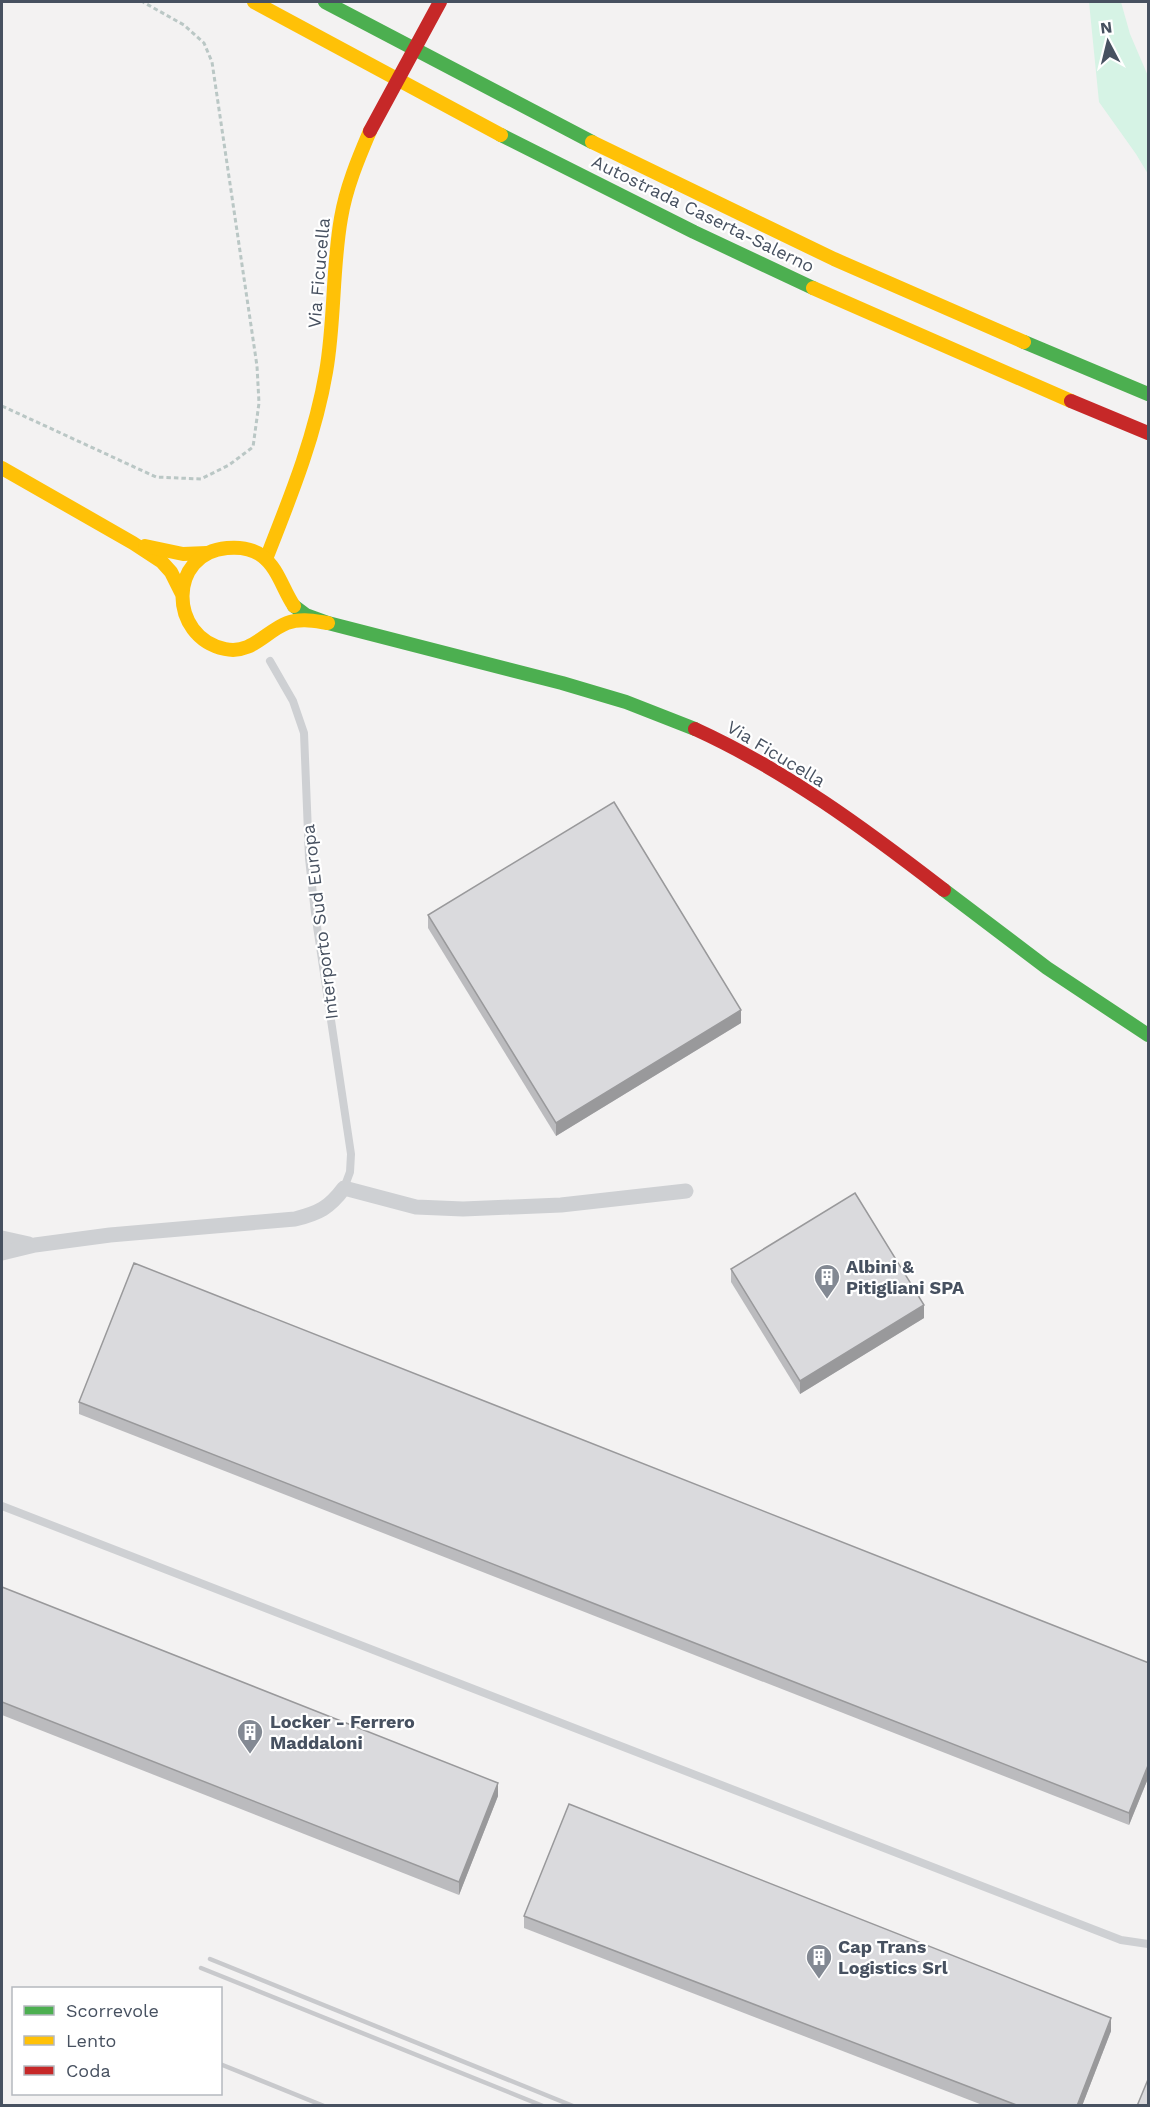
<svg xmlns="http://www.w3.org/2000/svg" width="1150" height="2107" viewBox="0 0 1150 2107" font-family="'Work Sans',sans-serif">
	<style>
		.green { fill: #d6f3e5 }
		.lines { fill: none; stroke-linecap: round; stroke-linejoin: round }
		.path { stroke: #bac7c5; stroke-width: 3; stroke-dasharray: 4.5 3; stroke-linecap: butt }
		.lane { stroke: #ced0d3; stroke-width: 8 }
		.street { stroke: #ced0d3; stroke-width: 15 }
		.fast { stroke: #4caf50; stroke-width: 14 }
		.slow { stroke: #ffc107; stroke-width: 14 }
		.jam { stroke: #c62828; stroke-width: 14 }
		.rail { stroke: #c8c9cc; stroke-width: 4.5 }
		.jam-bridge { stroke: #c62828; stroke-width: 14 }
		.wall { fill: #bbbbbe }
		.shaded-wall { fill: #99999b }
		.building { fill: #dadadd; stroke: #99999b; stroke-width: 1.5 }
		.labels { text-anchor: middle; stroke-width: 4.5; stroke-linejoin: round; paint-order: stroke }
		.street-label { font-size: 18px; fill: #475160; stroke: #fff }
		.poi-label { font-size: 18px; font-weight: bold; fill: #475160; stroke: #fff; text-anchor: start }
	</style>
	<rect width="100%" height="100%" fill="#f3f2f2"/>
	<polygon class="green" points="1089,2 1121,2 1130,34 1148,76 1148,174 1136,154 1099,102"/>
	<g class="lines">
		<polyline class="path" points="2,406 156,477 201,479 229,465 253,447 259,403 257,366 212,62 204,43 184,25 143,2"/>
		<g class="lane">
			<polyline points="270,661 293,701 304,733 309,858 315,913 351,1154 350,1172 344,1188"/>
			<polyline points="2,1506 1121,1940 1148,1944"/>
		</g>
		<g class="street">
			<polyline points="2,1238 29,1244"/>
			<path d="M 2,1253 L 35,1245 L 110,1235 L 295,1219 C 319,1213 329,1208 344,1188 L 416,1207 L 463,1209 L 561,1205 L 686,1191"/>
		</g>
		<g class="fast">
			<polyline points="325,2 592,142"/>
			<polyline points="501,135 694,232 813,288"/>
			<polyline points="1024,342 1148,394"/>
			<polyline points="294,606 306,615 328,623 562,683 626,702 695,729"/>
			<polyline points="944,890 1047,968 1148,1035"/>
		</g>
		<g class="slow">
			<polyline points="254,2 501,135"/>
			<polyline points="592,142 834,259 1024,342"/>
			<polyline points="813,288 1071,401"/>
			<polyline points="2,468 133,543 162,562 171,572 181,592"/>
			<polyline points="145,546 183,554 207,553"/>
			<path d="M 266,559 C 290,498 315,437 326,372 C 335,321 332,269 341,218 C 346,188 358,159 370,131"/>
			<path d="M 294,606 C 283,590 278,568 262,556 C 252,548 239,547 227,548 C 168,553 168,637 225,649 C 251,655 266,631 287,623 C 301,618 314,621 328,623"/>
		</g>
		<g class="jam">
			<polyline points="1071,401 1148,433"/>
			<path d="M 695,729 C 785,770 865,829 944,890"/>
		</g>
		<g class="rail">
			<polyline points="210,1959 573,2106"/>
			<polyline points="201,1968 543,2106"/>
			<polyline points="220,2064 324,2106"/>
		</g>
		<polyline class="jam-bridge" points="370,131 440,2"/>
	</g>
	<g class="wall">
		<polygon points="428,915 741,1023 556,1136 428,928"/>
		<polygon points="731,1269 924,1318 800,1394 731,1282"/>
		<polygon points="79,1402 1149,1663 1149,1776 1129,1825 79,1414"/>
		<polygon points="2,1587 498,1796 459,1895 2,1715"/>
		<polygon points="524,1916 1111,2031 1082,2106 985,2106 524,1928"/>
	</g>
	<g class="shaded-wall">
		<polygon points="741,1010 741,1023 556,1136 556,1123"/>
		<polygon points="924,1305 924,1318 800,1394 800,1381"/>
		<polygon points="1149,1763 1149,1776 1129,1825 1129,1813"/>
		<polygon points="498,1783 498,1796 459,1895 459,1882"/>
		<polygon points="1111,2018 1111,2031 1082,2106 1077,2106"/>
	</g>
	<g class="building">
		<polygon points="614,802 741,1010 556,1123 428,915"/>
		<polygon points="855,1193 924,1305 800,1381 731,1269"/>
		<polygon points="134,1263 1149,1663 1149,1763 1129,1813 79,1402"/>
		<polygon points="2,1587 498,1783 459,1882 2,1702"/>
		<polygon points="569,1804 1111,2018 1077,2106 1019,2106 524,1916"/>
		<polygon points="1149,2077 1149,2106 1137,2106"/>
	</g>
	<defs>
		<g id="building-pin" transform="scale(1.35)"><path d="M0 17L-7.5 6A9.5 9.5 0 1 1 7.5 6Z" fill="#838993" stroke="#fff"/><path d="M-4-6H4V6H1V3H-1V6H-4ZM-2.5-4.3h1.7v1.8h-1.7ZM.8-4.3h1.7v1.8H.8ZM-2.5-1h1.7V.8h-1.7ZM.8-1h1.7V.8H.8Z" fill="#fff"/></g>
	</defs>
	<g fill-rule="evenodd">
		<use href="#building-pin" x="827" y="1277"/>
		<use href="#building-pin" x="250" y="1732"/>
		<use href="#building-pin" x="819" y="1957"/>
	</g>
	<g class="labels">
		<g class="street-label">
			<text transform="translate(703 214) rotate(26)" y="6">Autostrada Caserta-Salerno</text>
			<text transform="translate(319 273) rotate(-85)" y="6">Via Ficucella</text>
			<text transform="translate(776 754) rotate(31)" y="6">Via Ficucella</text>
			<text transform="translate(320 922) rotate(-97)" y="6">Interporto Sud Europa</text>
		</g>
		<g class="poi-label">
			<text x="846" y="1273">Albini &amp;<tspan x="846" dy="21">Pitigliani SPA</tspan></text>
			<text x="270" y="1728">Locker - Ferrero<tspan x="270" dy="21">Maddaloni</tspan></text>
			<text x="838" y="1953">Cap Trans<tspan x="838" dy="21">Logistics Srl</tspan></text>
		</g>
	</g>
	<rect width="1150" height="2107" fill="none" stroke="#475160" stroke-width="6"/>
	<rect x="12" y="1987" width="210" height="108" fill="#ffffff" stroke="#b5b9bf" stroke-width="1.5"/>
	<rect x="24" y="2006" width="30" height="9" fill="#4caf50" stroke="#b5b9bf" stroke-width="1.5"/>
	<text x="66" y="2017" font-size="18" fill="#475160">Scorrevole</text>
	<rect x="24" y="2036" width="30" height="9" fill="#ffc107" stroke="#b5b9bf" stroke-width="1.5"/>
	<text x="66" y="2047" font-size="18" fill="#475160">Lento</text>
	<rect x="24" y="2066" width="30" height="9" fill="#c62828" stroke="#b5b9bf" stroke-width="1.5"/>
	<text x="66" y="2077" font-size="18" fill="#475160">Coda</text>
	<g transform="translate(1108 42) rotate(353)" stroke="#ffffff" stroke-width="4.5" paint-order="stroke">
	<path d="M0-4.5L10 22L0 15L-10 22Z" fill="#475160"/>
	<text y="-9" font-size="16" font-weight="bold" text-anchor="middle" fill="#475160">N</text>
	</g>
</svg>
